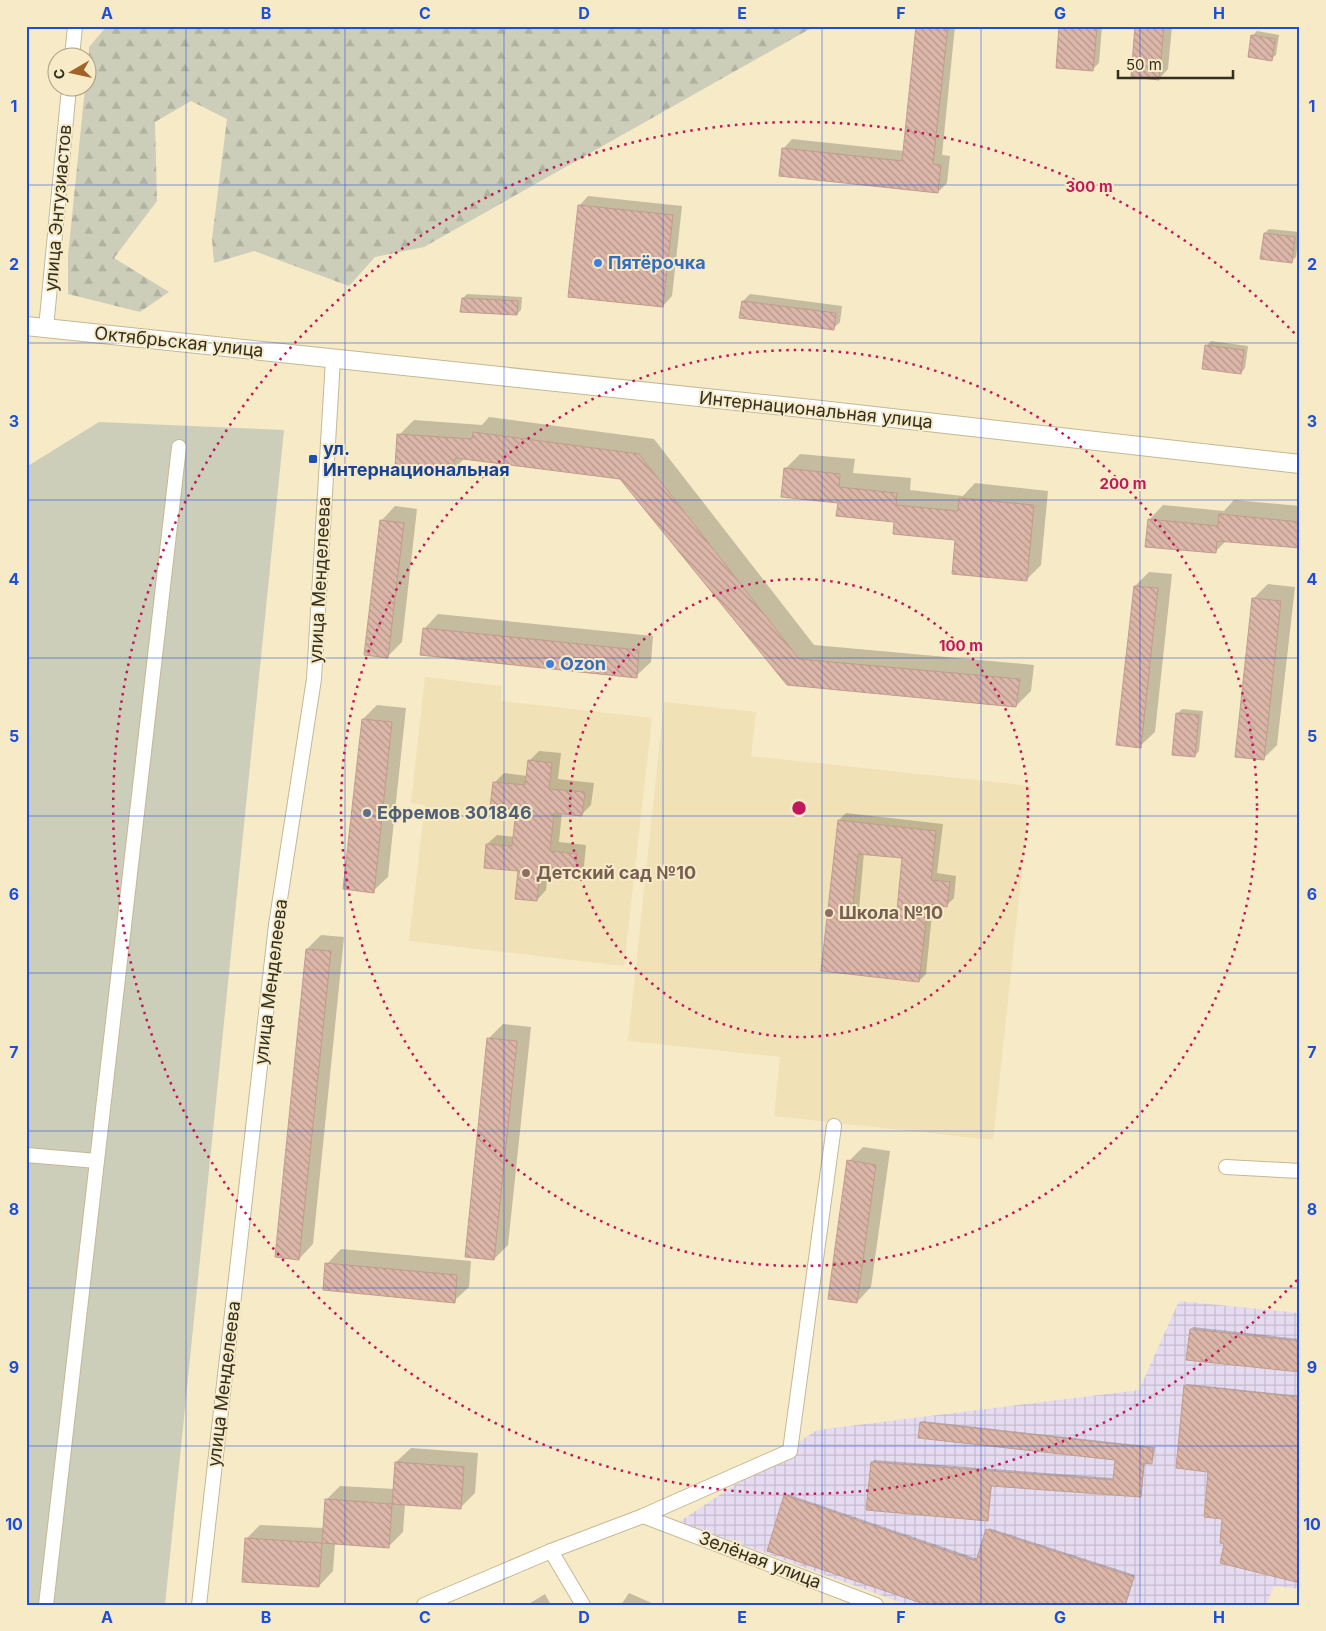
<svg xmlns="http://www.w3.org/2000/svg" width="1326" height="1631" viewBox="0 0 1326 1631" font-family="Inter,sans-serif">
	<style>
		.built { fill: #f0e2b6 }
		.industrial { fill: url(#industrial-grid) }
		.green { fill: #ccceb9 }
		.forest { fill: url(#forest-firs) }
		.shadow { fill: #0003; fill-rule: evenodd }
		.building { fill: url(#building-back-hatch); stroke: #c29c8e; fill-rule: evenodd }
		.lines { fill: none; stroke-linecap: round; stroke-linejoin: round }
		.minor-casing { stroke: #c4b895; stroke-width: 16 }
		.tertiary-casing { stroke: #c4b895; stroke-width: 20 }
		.minor { stroke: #fff; stroke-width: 14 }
		.tertiary { stroke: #fff; stroke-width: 18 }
		.grid { fill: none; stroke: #1d4ed8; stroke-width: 1; stroke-opacity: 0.55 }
		.ring { fill: none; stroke: #c2185b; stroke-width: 2.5; stroke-dasharray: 2.5 5 }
		.shop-dot { fill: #3f7fe0; stroke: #f7eac6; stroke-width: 2 }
		.transit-dot { fill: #1a4fb4; stroke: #f7eac6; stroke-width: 2 }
		.service-dot { fill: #5c6f8a; stroke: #f7eac6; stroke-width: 2 }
		.education-dot { fill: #8d6e63; stroke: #f7eac6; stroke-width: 2 }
		.labels { text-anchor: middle; stroke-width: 4; stroke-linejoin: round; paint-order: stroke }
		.street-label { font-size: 18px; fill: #332f21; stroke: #f7eac6 }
		.shop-label { font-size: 18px; font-weight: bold; fill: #366cbe; stroke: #f7eac6; text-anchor: start }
		.transit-label { font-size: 18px; font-weight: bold; fill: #164399; stroke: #f7eac6; text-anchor: start }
		.service-label { font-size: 18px; font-weight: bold; fill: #4e5e75; stroke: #f7eac6; text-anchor: start }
		.education-label { font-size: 18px; font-weight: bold; fill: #785e54; stroke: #f7eac6; text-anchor: start }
		.centre { fill: #c2185b; stroke: #f7eac6; stroke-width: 2.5 }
		.ring-label { font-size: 15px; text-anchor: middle; font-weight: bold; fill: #c2185b; stroke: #f7eac6; stroke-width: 4; stroke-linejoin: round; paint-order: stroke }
		.neatline { fill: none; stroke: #1d4ed8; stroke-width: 2 }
		.grid-label { font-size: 16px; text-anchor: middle; font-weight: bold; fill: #1d4ed8 }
	</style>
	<defs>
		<pattern id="industrial-grid" width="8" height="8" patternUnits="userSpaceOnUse" patternTransform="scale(1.25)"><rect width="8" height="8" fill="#e6dcf1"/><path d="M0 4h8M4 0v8" fill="none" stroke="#c6bdce"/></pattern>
		<pattern id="forest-firs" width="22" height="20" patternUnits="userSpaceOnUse" patternTransform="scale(1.25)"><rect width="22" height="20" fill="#ccceb9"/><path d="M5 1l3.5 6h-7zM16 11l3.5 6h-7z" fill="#b0b19f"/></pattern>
		<pattern id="building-back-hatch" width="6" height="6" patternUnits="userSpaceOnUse" patternTransform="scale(1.25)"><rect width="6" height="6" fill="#dcb7a9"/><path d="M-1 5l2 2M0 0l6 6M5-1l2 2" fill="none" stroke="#b39589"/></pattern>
	</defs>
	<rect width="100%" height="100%" fill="#f7eac6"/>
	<g class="built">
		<polygon points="425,677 502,686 501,701 652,718 624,966 409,941 425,805 411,803"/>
		<polygon points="664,702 756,712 751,756 1031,786 993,1140 774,1116 780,1057 628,1041"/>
	</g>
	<polygon class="industrial" points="1179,1301 1300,1313 1300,1589 1274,1586 1266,1605 908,1605 679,1522 817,1430 1139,1390"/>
	<polygon class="green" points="99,422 284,430 165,1605 26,1605 26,467"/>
	<polygon class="forest" points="107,26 815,26 424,247 375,257 349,286 254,251 214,263 212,239 227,119 191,101 155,122 157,201 114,258 169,292 140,312 68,294 68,256 85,88 88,88 89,47"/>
	<g class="shadow">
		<polygon points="917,26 955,26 942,155 950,156 947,183 938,192 783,149 792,139 904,151"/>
		<polygon points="1061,26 1102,26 1099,63 1092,70"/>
		<polygon points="1137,26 1172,26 1168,69 1159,79"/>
		<polygon points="1257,31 1279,35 1276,55 1271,59 1252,36"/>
		<polygon points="588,196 682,206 672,296 663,306 579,206"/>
		<polygon points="1269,229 1299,232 1296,257 1291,262 1265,233"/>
		<polygon points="467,294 522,297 521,310 517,314 463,298"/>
		<polygon points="750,294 842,306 840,322 833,329 741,317 743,301"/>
		<polygon points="1211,341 1248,346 1245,368 1241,373 1203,368 1207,345"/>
		<polygon points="489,417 654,439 814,645 1034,665 1031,691 1016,706 788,684 621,478 465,458 454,469 399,435 414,420 482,425"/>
		<polygon points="800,454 855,459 853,473 911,478 910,490 963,496 975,483 1048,491 1041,565 1026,580 956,539 839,502 785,469"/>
		<polygon points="1234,500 1300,506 1300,547 1227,540 1215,552 1149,520 1163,505 1224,511"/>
		<polygon points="395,506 417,509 402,642 387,657 381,521"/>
		<polygon points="1149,572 1172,574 1155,732 1140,746 1135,586"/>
		<polygon points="1268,584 1295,587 1277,745 1263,759 1253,599"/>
		<polygon points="438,614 653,636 651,662 636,676 424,629"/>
		<polygon points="377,705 406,708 388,877 373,891 363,719"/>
		<polygon points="1182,709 1203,711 1199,751 1195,756 1178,713"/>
		<polygon points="539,751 561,753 558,779 594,783 591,805 582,814 562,812 559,842 586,845 584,866 574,876 548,873 546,890 537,900 519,870 487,844 497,835 515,837 518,809 494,783 504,773 527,776 529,761"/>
		<path d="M 846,813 L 943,824 L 937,873 L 956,876 L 954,898 L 947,905 L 933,904 L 926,974 L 919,981 L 822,970 L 839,820 ZM 864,853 L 903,856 L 898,913 L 859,909 Z"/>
		<polygon points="321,935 344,937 313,1244 299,1259 307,949"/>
		<polygon points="503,1024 531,1027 508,1245 494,1259 466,1256 489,1038"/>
		<polygon points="863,1147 890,1151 871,1287 857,1302 849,1161"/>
		<polygon points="341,1249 471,1261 469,1287 454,1301 327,1264"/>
		<polygon points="1193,1327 1300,1339 1300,1371 1191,1329"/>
		<polygon points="1187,1384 1300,1396 1300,1582 1226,1543 1224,1518 1185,1386"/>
		<polygon points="923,1421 1155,1447 1153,1461 1145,1462 1141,1496 992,1485 988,1519 872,1462 874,1460 1114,1478 1116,1459 921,1423"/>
		<polygon points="411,1448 478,1453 475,1493 461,1507 405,1504 403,1532 389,1546 335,1543 333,1571 319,1586 246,1539 260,1525 324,1528 326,1500 340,1486 395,1489 396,1462"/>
		<polygon points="787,1494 978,1559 989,1528 1135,1575 1126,1605 931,1605 785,1496"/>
		<polygon points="629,1593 656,1605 621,1605"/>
		<polygon points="545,1594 551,1605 527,1605"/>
	</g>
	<g class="building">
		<polygon points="916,26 948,26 933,164 941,165 938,193 779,176 782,148 902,161"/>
		<polygon points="1059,26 1097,26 1093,71 1056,68"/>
		<polygon points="1135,26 1164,26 1159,80 1131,77"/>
		<polygon points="1251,35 1275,39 1272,61 1248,57"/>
		<polygon points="578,205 673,215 663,307 568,297"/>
		<polygon points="1264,233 1295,237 1292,263 1260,259"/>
		<polygon points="462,298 518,301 517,315 460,312"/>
		<polygon points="742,301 836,313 834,330 739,318"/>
		<polygon points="1205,345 1244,350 1241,374 1202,369"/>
		<polygon points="473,432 639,454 799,659 1020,679 1016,707 787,685 620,479 455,458 454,470 395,466 397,434 472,439"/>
		<polygon points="784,468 840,474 839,487 897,493 896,505 958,511 959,498 1034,505 1027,581 952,574 955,540 893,534 894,522 836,516 838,503 781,497"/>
		<polygon points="1219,514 1300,522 1300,548 1217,541 1216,553 1145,547 1148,519 1218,526"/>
		<polygon points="380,520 404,523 388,658 364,655"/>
		<polygon points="1134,586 1158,588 1141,748 1116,745"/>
		<polygon points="1252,598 1281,601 1264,760 1235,757"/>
		<polygon points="423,628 639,650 637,678 420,655"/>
		<polygon points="1176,713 1199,715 1195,757 1172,755"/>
		<polygon points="362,719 392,722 374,893 343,889"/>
		<polygon points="528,760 552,763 549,789 585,792 582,816 554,813 550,851 577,854 575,877 540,873 537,901 515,899 518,871 484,868 486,844 512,846 516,810 490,807 493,782 525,785"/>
		<path d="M 838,820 L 936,831 L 931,880 L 950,882 L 947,907 L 928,904 L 919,982 L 821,971 ZM 858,854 L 902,858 L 896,920 L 852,916 Z"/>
		<polygon points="306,949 331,951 299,1260 275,1257"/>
		<polygon points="487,1038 517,1041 494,1260 465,1257"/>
		<polygon points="847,1160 876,1165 857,1303 828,1299"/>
		<polygon points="325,1263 457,1275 455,1303 323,1290"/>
		<polygon points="1190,1329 1300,1341 1300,1372 1186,1360"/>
		<polygon points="1184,1385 1300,1397 1300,1583 1220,1563 1224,1544 1220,1543 1222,1519 1204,1517 1208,1472 1176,1468"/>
		<polygon points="920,1422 1153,1448 1152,1464 1144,1463 1141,1497 991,1486 988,1521 866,1510 871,1462 1113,1480 1115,1460 918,1438"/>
		<polygon points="395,1462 464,1467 461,1509 392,1504"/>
		<polygon points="784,1495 976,1561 986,1529 1134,1577 1125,1605 927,1605 767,1551"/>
		<polygon points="325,1499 392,1504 389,1548 322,1543"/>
		<polygon points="245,1538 322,1543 319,1587 242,1582"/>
	</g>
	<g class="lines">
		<g class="minor-casing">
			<g id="minor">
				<polyline points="72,58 75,26"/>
				<polyline points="46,328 69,88"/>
				<polyline points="26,1155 97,1161"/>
				<polyline points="1226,1167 1300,1171"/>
				<polyline points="643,1516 876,1605"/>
				<polyline points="551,1551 583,1605"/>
				<polyline points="46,1605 179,447"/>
				<polyline points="199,1605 276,925 314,679 333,359"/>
				<polyline points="424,1605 551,1551 643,1516 790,1451 834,1126"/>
			</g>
		</g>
		<g class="tertiary-casing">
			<polyline id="tertiary" points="26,326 821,410 1300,464"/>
		</g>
		<use href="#minor" class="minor"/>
		<use href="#tertiary" class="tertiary"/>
	</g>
	<path class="grid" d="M 186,26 L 186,1605M 345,26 L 345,1605M 504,26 L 504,1605M 663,26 L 663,1605M 822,26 L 822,1605M 981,26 L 981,1605M 1140,26 L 1140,1605M 26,185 L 1300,185M 26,343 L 1300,343M 26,500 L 1300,500M 26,658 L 1300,658M 26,816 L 1300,816M 26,973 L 1300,973M 26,1131 L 1300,1131M 26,1288 L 1300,1288M 26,1446 L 1300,1446"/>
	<g class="ring">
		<circle cx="799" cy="808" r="229"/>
		<circle cx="799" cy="808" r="458"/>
		<path d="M1297 1280A686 686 0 1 1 1297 336"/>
	</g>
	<g class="shop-dot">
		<circle cx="598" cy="263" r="5"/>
		<circle cx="550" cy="664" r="5"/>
	</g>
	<rect class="transit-dot" x="308" y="454" width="10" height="10" rx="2.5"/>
	<circle class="service-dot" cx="367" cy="813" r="5"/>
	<g class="education-dot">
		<circle cx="526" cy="873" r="5"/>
		<circle cx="829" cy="913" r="5"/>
	</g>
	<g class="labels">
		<g class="street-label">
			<text transform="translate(58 208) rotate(-85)" y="6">улица Энтузиастов</text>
			<text transform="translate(179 342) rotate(6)" y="6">Октябрьская улица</text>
			<text transform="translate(816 410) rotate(6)" y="6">Интернациональная улица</text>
			<text transform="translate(320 580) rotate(-87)" y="6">улица Менделеева</text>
			<text transform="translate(271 982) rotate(-83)" y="6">улица Менделеева</text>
			<text transform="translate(224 1384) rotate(-83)" y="6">улица Менделеева</text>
			<text transform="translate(760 1560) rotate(21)" y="6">Зелёная улица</text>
		</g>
		<g class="shop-label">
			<text x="608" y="269">Пятёрочка</text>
			<text x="560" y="670">Ozon</text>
		</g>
		<g class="transit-label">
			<text x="323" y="455">ул.<tspan x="323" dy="21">Интернациональная</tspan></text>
		</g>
		<g class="service-label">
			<text x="377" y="819">Ефремов 301846</text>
		</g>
		<g class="education-label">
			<text x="536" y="879">Детский сад №10</text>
			<text x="839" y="919">Школа №10</text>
		</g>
	</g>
	<circle cx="799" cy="808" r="8" class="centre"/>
	<g class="ring-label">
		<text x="1089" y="192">300 m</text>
		<text x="1123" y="489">200 m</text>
		<text x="961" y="651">100 m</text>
	</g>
	<rect width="1326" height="1631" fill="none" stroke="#f7eac6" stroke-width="55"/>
	<g transform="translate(72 72) rotate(261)"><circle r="24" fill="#f7eac6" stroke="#a99f84"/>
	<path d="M0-4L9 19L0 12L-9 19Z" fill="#a06228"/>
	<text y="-8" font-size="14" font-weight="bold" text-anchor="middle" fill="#332f21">С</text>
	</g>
	<path d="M1118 70v8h115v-8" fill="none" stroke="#332f21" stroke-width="2.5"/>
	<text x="1126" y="70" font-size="15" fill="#332f21" stroke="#f7eac6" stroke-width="4" paint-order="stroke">50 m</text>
	<rect x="28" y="28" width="1270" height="1576" class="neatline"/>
	<g class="grid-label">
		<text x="107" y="19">A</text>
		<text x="266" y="19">B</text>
		<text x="425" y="19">C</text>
		<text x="584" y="19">D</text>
		<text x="742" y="19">E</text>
		<text x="901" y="19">F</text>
		<text x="1060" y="19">G</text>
		<text x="1219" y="19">H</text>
		<text x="14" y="112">1</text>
		<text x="1312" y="112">1</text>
		<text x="14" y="270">2</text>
		<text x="1312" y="270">2</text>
		<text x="14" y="427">3</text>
		<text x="1312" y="427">3</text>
		<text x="14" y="585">4</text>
		<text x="1312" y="585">4</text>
		<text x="14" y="742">5</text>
		<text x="1312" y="742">5</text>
		<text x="14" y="900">6</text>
		<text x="1312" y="900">6</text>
		<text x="14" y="1058">7</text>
		<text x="1312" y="1058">7</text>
		<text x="14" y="1215">8</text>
		<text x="1312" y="1215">8</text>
		<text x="14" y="1373">9</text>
		<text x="1312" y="1373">9</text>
		<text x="14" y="1530">10</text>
		<text x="1312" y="1530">10</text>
		<text x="107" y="1623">A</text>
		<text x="266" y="1623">B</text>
		<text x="425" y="1623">C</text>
		<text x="584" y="1623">D</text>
		<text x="742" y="1623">E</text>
		<text x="901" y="1623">F</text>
		<text x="1060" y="1623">G</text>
		<text x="1219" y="1623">H</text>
	</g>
</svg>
